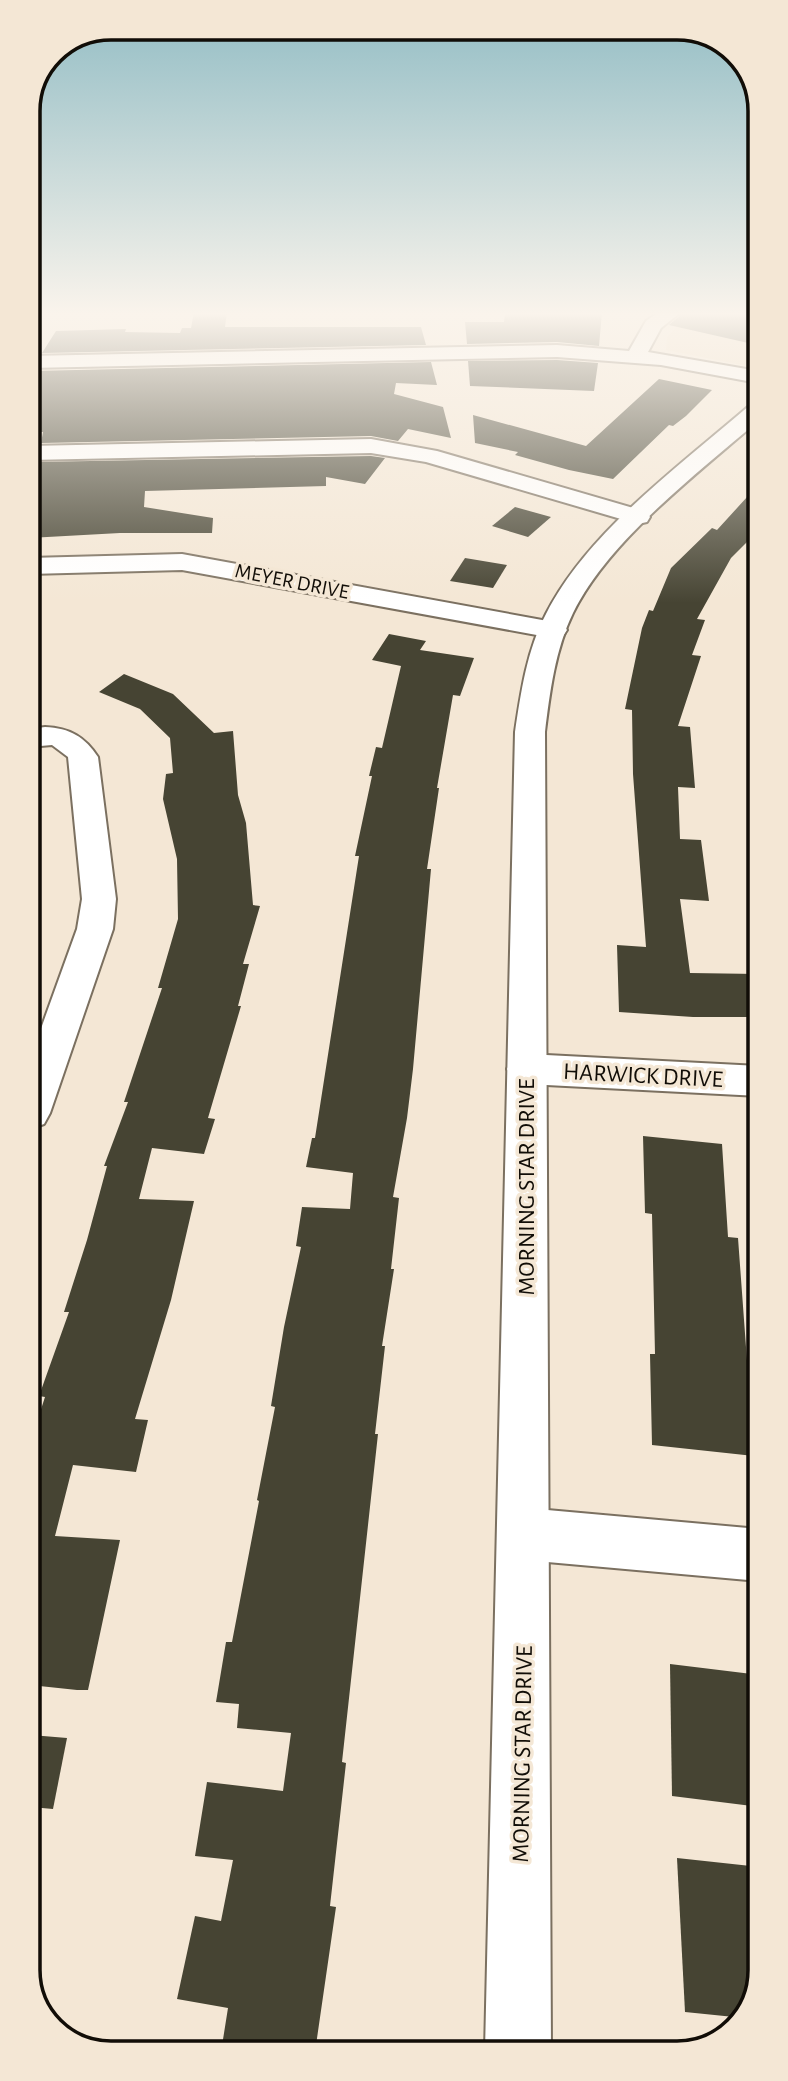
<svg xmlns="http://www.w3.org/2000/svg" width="788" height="2081" viewBox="0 0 788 2081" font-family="'Alegreya Sans',sans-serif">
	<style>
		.built { fill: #efdec5 }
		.building { fill: #464433 }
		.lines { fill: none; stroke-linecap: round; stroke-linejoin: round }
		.street-casing { stroke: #7b7060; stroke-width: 4 }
		.secondary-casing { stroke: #7b7060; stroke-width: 4 }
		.street { fill: #fff; fill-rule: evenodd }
		.secondary { fill: #fff; fill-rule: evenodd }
		.labels { text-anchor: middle; stroke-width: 7; stroke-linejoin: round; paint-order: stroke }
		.far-street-label { font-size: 21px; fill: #110d07; stroke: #f4e7d5 }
		.street-label { font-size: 24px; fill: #110d07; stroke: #f4e7d5 }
		.rim { fill: none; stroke: #110d07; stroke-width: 3.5 }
	</style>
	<rect width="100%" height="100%" fill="#f4e7d5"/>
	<polygon class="built" points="738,312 757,316 757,368 666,350 667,337 679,325"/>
	<g class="building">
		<polygon points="194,312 227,312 225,327 421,327 426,345 42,353 56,331 126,329 125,332 180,333 182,328 191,328"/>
		<polygon points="505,312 602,312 599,346 557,342 467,344 465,322 504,322"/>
		<polygon points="684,312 757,312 757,345 669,325"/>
		<polygon points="557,360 598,363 594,391 470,386 468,361"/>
		<polygon points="431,362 437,385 396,383 394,394 443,407 451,438 408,429 398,441 371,436 41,443 43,432 29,432 29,375 31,371"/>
		<polygon points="659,379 712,390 686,416 673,426 669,425 613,479 569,470 515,455 518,452 475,443 473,415 586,446"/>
		<polygon points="371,456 385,458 365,484 326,477 326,486 145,491 144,507 213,518 212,533 120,533 29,538 37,494 29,494 29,491 36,462"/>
		<polygon points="758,485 758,531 731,558 697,619 705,620 692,655 701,656 678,726 690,727 695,788 678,787 680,839 701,840 709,901 680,899 690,973 758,974 759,1017 693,1017 619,1012 617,945 646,947 633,774 632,710 625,709 642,628 649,610 653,611 671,568 712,528 717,530"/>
		<polygon points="515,507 551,517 528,537 492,526"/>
		<polygon points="465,558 507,565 493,588 450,581"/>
		<polygon points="389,634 426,641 420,650 474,658 460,696 453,695 437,788 439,788 427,869 431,869 413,1069 407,1118 393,1197 399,1198 391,1269 394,1269 382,1346 385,1346 375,1434 378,1434 342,1762 346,1763 330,1906 336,1907 315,2052 221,2052 228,2008 177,1999 195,1916 221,1921 233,1860 195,1856 207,1782 283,1791 291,1733 237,1728 239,1704 216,1702 226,1642 232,1642 259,1501 257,1500 275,1407 271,1406 284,1327 301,1247 296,1246 302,1207 350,1209 353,1173 306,1167 312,1138 315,1138 359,856 355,856 372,776 369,776 376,747 382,748 401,666 372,660"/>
		<polygon points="124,674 173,694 214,733 233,731 238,795 246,823 253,905 260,906 243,964 249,964 238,1006 241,1006 208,1118 215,1119 204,1154 152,1148 139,1199 194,1201 171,1300 135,1419 148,1420 136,1472 73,1465 55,1536 120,1540 88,1690 77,1690 30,1685 30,1443 45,1397 39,1396 69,1312 64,1312 87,1240 107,1166 104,1166 128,1102 124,1102 162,988 158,988 178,919 177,859 163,799 166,774 173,773 170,738 140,709 99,692"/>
		<polygon points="643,1136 722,1144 728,1237 738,1238 754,1456 652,1445 650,1354 655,1354 652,1214 645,1213"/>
		<polygon points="670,1664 760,1675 760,1807 672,1796"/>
		<polygon points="31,1735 67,1738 53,1809 31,1807"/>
		<polygon points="677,1858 760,1867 760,1970 744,2018 685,2012"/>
	</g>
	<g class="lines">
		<g class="street-casing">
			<g id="street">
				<polygon points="659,312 681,312 661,328 648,352 758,371 758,383 661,365 557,357 29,368 29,356 557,345 629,351 646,321"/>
				<polygon points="371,439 437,451 647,512 650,517 647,522 638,524 426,462 371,453 29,460 29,446"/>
				<polygon points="182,554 553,622 563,624 567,630 563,636 553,638 182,570 29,574 29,558"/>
				<path d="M 45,727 C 70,728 85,737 98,757 L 116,899 L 113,929 L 50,1113 L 44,1124 L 30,1129 L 30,1059 L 77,929 L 82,899 L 68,757 L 52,745 L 29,747 L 29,729 Z"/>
				<polygon points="527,1054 759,1066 759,1096 527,1084 513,1080 507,1069 513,1058"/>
				<polygon points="525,1508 759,1529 759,1581 525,1560 507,1552 499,1534 507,1516"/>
			</g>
		</g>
		<g class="secondary-casing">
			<path id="secondary" d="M 758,404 L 758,421 C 697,474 609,540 573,613 C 555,650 550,692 545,732 L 551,2051 L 485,2051 L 515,732 C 521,692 527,650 546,614 C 588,531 681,465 750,405 Z"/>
		</g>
		<use href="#street" class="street"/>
		<use href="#secondary" class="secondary"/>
	</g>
	<linearGradient id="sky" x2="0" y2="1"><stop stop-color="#91bcc4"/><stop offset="0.52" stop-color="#faf4ec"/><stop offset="1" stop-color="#faf4ec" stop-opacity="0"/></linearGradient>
	<rect width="788" height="603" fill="url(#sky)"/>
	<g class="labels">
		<g class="far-street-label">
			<text transform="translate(292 581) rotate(11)" y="7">MEYER DRIVE</text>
		</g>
		<g class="street-label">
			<text transform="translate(643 1075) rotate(3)" y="8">HARWICK DRIVE</text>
			<text transform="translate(526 1187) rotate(-90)" y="8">MORNING STAR DRIVE</text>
			<text transform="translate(522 1754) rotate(-89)" y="8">MORNING STAR DRIVE</text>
		</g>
	</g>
	<path d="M0 0H788V2081H0ZM111 40H677A71 71 0 0 1 748 111V1970A71 71 0 0 1 677 2041H111A71 71 0 0 1 40 1970V111A71 71 0 0 1 111 40Z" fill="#f4e7d5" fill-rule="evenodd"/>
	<path class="rim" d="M111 40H677A71 71 0 0 1 748 111V1970A71 71 0 0 1 677 2041H111A71 71 0 0 1 40 1970V111A71 71 0 0 1 111 40Z"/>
</svg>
